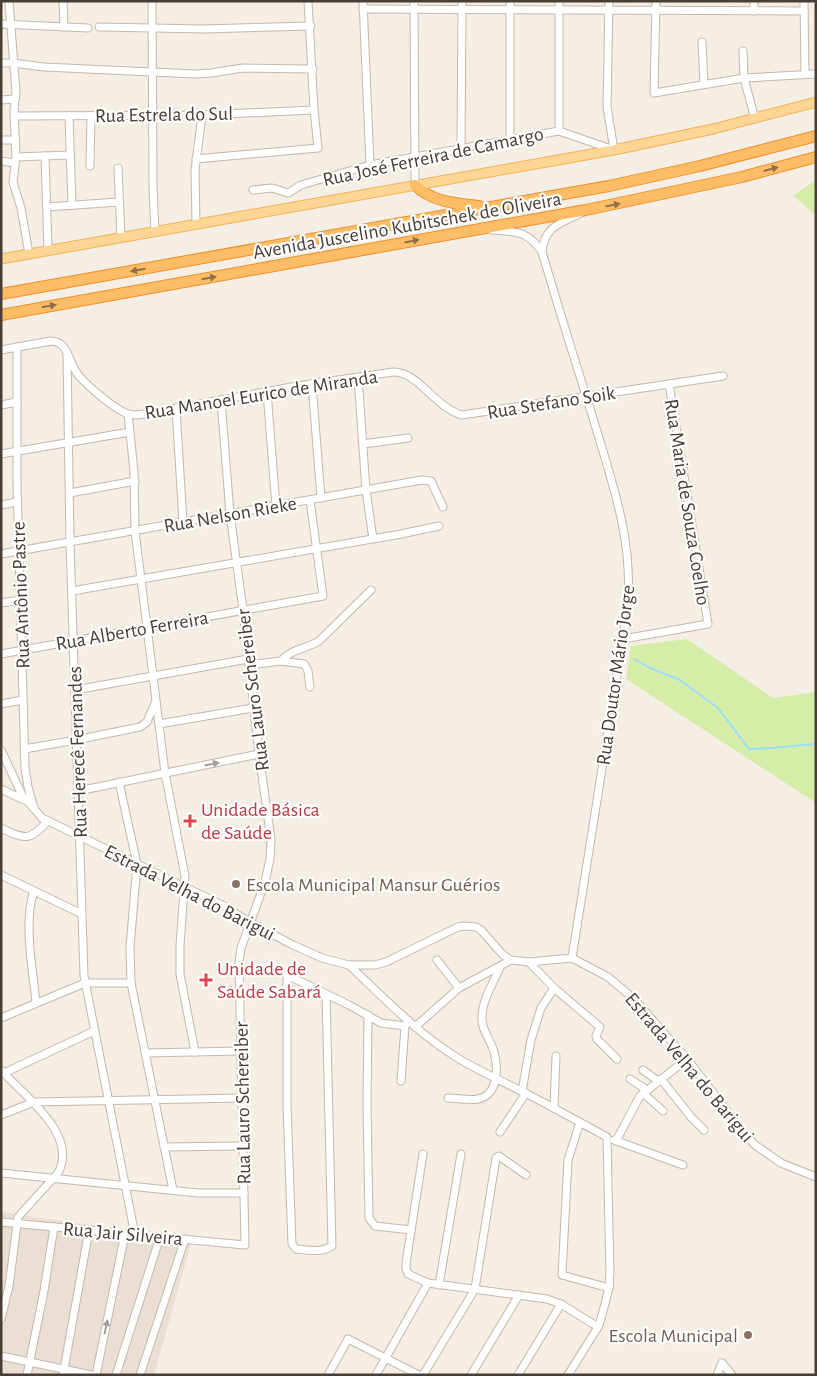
<svg xmlns="http://www.w3.org/2000/svg" width="817" height="1376" viewBox="0 0 817 1376" font-family="'Alegreya Sans',sans-serif">
	<style>
		.residential { fill: #e9e0d3 }
		.green { fill: #d6eda9 }
		.lines { fill: none; stroke-linecap: round; stroke-linejoin: round }
		.stream { stroke: #9bdcf8; stroke-width: 2 }
		.minor-casing { stroke: #c4b8aa; stroke-width: 9 }
		.major-casing { stroke: #f1b257; stroke-width: 11 }
		.highway-casing { stroke: #ee8f26; stroke-width: 12 }
		.minor { stroke: #fff; stroke-width: 7 }
		.major { stroke: #ffd594; stroke-width: 9 }
		.highway { stroke: #ffbc66; stroke-width: 10 }
		.oneway { fill: #917048 }
		.oneway2 { fill: #a49e9a }
		.health-dot { fill: #e0444e; stroke: #fff; stroke-width: 2 }
		.education-dot { fill: #8d6e63; stroke: #fff; stroke-width: 2 }
		.labels { text-anchor: middle; stroke-width: 4.5; stroke-linejoin: round; paint-order: stroke }
		.street-label { font-size: 20px; fill: #483e34; stroke: #fff }
		.health-label { font-size: 20px; fill: #be3a42; stroke: #fff; text-anchor: start }
		.education-label { font-size: 20px; fill: #785e54; stroke: #fff; text-anchor: start }
	</style>
	<rect width="100%" height="100%" fill="#f5eee5"/>
	<polygon class="residential" points="1,1212 192,1240 154,1375 1,1375"/>
	<g class="green">
		<polygon points="816,180 816,215 793,196"/>
		<polygon points="687,639 773,698 816,692 816,803 626,679 631,646"/>
	</g>
	<g class="lines">
		<polyline class="stream" points="634,659 650,668 680,680 718,708 749,749 772,748 816,744"/>
		<g class="minor-casing">
			<g id="minor">
				<polyline points="9,1 16,92 14,109 16,157 13,182 21,208 29,254"/>
				<polyline points="63,1 64,27"/>
				<polyline points="152,1 153,187 155,232"/>
				<polyline points="363,1 370,165"/>
				<polyline points="414,1 415,185"/>
				<polyline points="609,1 607,107 614,150"/>
				<polyline points="656,1 654,93 744,78 816,74"/>
				<polyline points="804,1 805,74"/>
				<polyline points="363,9 804,11"/>
				<polyline points="754,11 754,1"/>
				<polyline points="1,24 88,28"/>
				<polyline points="99,27 205,29 311,26"/>
				<polyline points="702,42 704,84"/>
				<polyline points="743,51 744,78 755,119"/>
				<polyline points="1,63 13,63 44,67 195,74 211,73 243,68 313,69"/>
				<polyline points="1,100 15,99"/>
				<polyline points="14,116 202,115 314,110"/>
				<polyline points="69,116 72,205"/>
				<polyline points="559,131 559,1"/>
				<polyline points="510,138 510,1"/>
				<polyline points="1,140 15,140"/>
				<polyline points="461,148 462,1"/>
				<polyline points="45,156 48,251"/>
				<polyline points="16,157 70,155"/>
				<polyline points="196,159 318,148 314,110 308,1"/>
				<polyline points="1,161 14,163"/>
				<polyline points="90,166 91,116"/>
				<polyline points="118,168 121,238"/>
				<polyline points="253,190 272,188 288,193 301,185 370,165 559,131 614,150"/>
				<polyline points="47,207 119,202"/>
				<polyline points="196,225 195,170 202,115"/>
				<path d="M 492,230 C 516,232 527,230 542,252 C 558,306 575,361 592,415 C 611,479 635,543 627,611 L 572,958"/>
				<path d="M 542,252 C 544,227 559,224 579,214"/>
				<polyline points="17,347 17,483 25,768 28,787 34,808"/>
				<path d="M 1,350 L 51,341 C 69,341 69,365 79,376 C 89,387 114,409 128,414 C 133,415 139,415 144,414 L 297,386 L 393,372 C 418,371 435,408 462,415 L 723,376"/>
				<polyline points="67,353 70,542 84,976 135,1235"/>
				<polyline points="358,377 366,490 373,539"/>
				<polyline points="312,384 321,498"/>
				<polyline points="267,392 276,506"/>
				<polyline points="1,405 17,402"/>
				<polyline points="176,408 183,522"/>
				<polyline points="128,414 134,471 135,531 141,579 165,773 185,876 180,946 180,974 195,1052"/>
				<polyline points="363,444 408,438"/>
				<polyline points="1,454 130,432"/>
				<polyline points="70,493 135,481"/>
				<polyline points="1,505 17,502"/>
				<polyline points="1,554 422,480 431,481 443,507"/>
				<polyline points="72,591 401,534 439,526"/>
				<polyline points="1,603 20,600"/>
				<polyline points="623,639 708,624 669,384"/>
				<polyline points="1,654 323,596 310,500"/>
				<path d="M 281,661 C 291,649 306,649 319,641 L 371,590"/>
				<polyline points="249,665 281,661 304,664 308,671 310,687"/>
				<polyline points="75,690 248,659"/>
				<polyline points="1,704 23,700"/>
				<polyline points="159,724 253,708"/>
				<polyline points="24,749 76,740 140,727 147,722 155,703"/>
				<polyline points="1,750 22,795 42,818 224,906 251,923 293,945 322,958 349,965 375,965 386,962 458,927 464,926 476,927 481,930 503,955 511,960 529,962 572,958 608,977 634,999 687,1059 744,1133 755,1145 781,1163 816,1177"/>
				<polyline points="119,782 137,864 130,947 131,983 173,1190"/>
				<polyline points="1,789 24,800"/>
				<polyline points="78,791 259,754"/>
				<path d="M 1,828 C 26,840 29,841 48,821"/>
				<polyline points="1,875 82,914"/>
				<path d="M 34,891 C 23,922 33,970 36,1003"/>
				<polyline points="437,960 459,988"/>
				<polyline points="529,962 554,988 600,1027 596,1036 597,1039 617,1059"/>
				<path d="M 349,965 C 383,997 416,1032 456,1057 C 477,1070 500,1080 523,1092 C 551,1106 579,1122 607,1137 L 610,1273 L 609,1288 L 562,1275 L 568,1160 L 580,1122"/>
				<path d="M 326,994 L 332,1246 C 321,1253 309,1250 296,1249 L 292,1244 L 287,1106 L 287,975 L 349,1005 L 381,1023 L 405,1026 L 408,1020"/>
				<polyline points="368,1015 367,1105 369,1218 375,1226 411,1230"/>
				<polyline points="1,1018 85,983 131,983"/>
				<polyline points="415,1027 459,988 511,960"/>
				<polyline points="145,1053 241,1051"/>
				<path d="M 1,1070 C 23,1095 79,1134 58,1173 L 18,1217 L 9,1286 L 1,1319"/>
				<polyline points="643,1070 658,1081"/>
				<polyline points="4,1073 94,1031"/>
				<polyline points="630,1079 647,1090"/>
				<polyline points="661,1079 691,1117 704,1130"/>
				<polyline points="401,1081 405,1026"/>
				<polyline points="522,1091 531,1040 541,1008 554,988"/>
				<polyline points="643,1093 663,1111"/>
				<path d="M 448,1098 C 457,1098 469,1101 478,1099 C 501,1094 498,1062 492,1046 C 488,1037 481,1027 482,1017 C 482,1000 494,982 500,967"/>
				<polyline points="554,1108 556,1056"/>
				<polyline points="1,1115 34,1102 242,1098"/>
				<polyline points="500,1132 526,1093"/>
				<polyline points="614,1140 683,1165"/>
				<polyline points="616,1141 640,1096 687,1059"/>
				<polyline points="164,1147 243,1146"/>
				<polyline points="423,1154 406,1263 406,1269 408,1274 428,1283 547,1299 561,1304 598,1327"/>
				<polyline points="1,1173 198,1193 244,1193"/>
				<polyline points="1,1222 245,1245 239,962 241,948 265,882 270,859 271,840 259,754 243,610 230,514 221,400"/>
				<polyline points="439,1285 461,1154"/>
				<polyline points="1,1356 91,1375"/>
				<polyline points="27,1375 44,1291 54,1227"/>
				<polyline points="63,1375 89,1230"/>
				<polyline points="96,1375 125,1234"/>
				<polyline points="116,1375 160,1237"/>
				<polyline points="140,1375 185,1239"/>
				<polyline points="328,1375 348,1339 419,1375"/>
				<polyline points="376,1375 428,1283"/>
				<polyline points="423,1375 475,1289 496,1158 499,1156 526,1175"/>
				<polyline points="471,1375 519,1295"/>
				<polyline points="518,1375 561,1304"/>
				<polyline points="568,1375 598,1327 601,1319 609,1288"/>
				<polyline points="717,1375 722,1363 732,1375"/>
			</g>
		</g>
		<g class="major-casing">
			<polyline id="major" points="1,259 614,150 713,129 816,102"/>
		</g>
		<g class="highway-casing">
			<g id="highway">
				<path d="M 415,185 C 431,202 458,204 479,206"/>
				<polyline points="1,294 609,186 700,166 816,136"/>
				<polyline points="1,315 586,210 742,177 816,157"/>
			</g>
		</g>
		<use href="#minor" class="minor"/>
		<use href="#major" class="major"/>
		<use href="#highway" class="highway"/>
	</g>
	<defs><path id="oneway-solid" d="M-6-.8H1V-3.2L6.5 0L1 3.2V.8H-6Z" transform="scale(1.25)"/></defs>
	<g class="oneway">
		<use href="#oneway-solid" transform="translate(771 169) rotate(-15)"/>
		<use href="#oneway-solid" transform="translate(613 205) rotate(-11)"/>
		<use href="#oneway-solid" transform="translate(412 241) rotate(-11)"/>
		<use href="#oneway-solid" transform="translate(138 270) rotate(170)"/>
		<use href="#oneway-solid" transform="translate(209 278) rotate(-10)"/>
		<use href="#oneway-solid" transform="translate(49 306) rotate(-10)"/>
	</g>
	<g class="oneway2">
		<use href="#oneway-solid" transform="translate(212 764) rotate(-11)"/>
		<use href="#oneway-solid" transform="translate(106 1327) rotate(-78)"/>
	</g>
	<g class="health-dot">
		<path d="M187.5 813.5h5v5h5v5h-5v5h-5v-5h-5v-5h5z"/>
		<path d="M203.5 972.5h5v5h5v5h-5v5h-5v-5h-5v-5h5z"/>
	</g>
	<g class="education-dot">
		<circle cx="236" cy="884" r="5"/>
		<circle cx="748" cy="1335" r="5"/>
	</g>
	<g class="labels">
		<g class="street-label">
			<text transform="translate(164 114) rotate(-1)" y="7">Rua Estrela do Sul</text>
			<text transform="translate(433 156) rotate(-12)" y="7">Rua José Ferreira de Camargo</text>
			<text transform="translate(407 225) rotate(-10)" y="7">Avenida Juscelino Kubitschek de Oliveira</text>
			<text transform="translate(261 394) rotate(-9)" y="7">Rua Manoel Eurico de Miranda</text>
			<text transform="translate(551 402) rotate(-9)" y="7">Rua Stefano Soik</text>
			<text transform="translate(688 502) rotate(81)" y="7">Rua Maria de Souza Coelho</text>
			<text transform="translate(230 514) rotate(-10)" y="7">Rua Nelson Rieke</text>
			<text transform="translate(20 595) rotate(-92)" y="7">Rua Antônio Pastre</text>
			<text transform="translate(132 630) rotate(-10)" y="7">Rua Alberto Ferreira</text>
			<text transform="translate(615 675) rotate(-82)" y="7">Rua Doutor Mário Jorge</text>
			<text transform="translate(252 690) rotate(-97)" y="7">Rua Lauro Schereiber</text>
			<text transform="translate(77 752) rotate(-92)" y="7">Rua Herecê Fernandes</text>
			<text transform="translate(190 892) rotate(27)" y="7">Estrada Velha do Barigui</text>
			<text transform="translate(690 1067) rotate(50)" y="7">Estrada Velha do Barigui</text>
			<text transform="translate(242 1103) rotate(-91)" y="7">Rua Lauro Schereiber</text>
			<text transform="translate(123 1233) rotate(5)" y="7">Rua Jair Silveira</text>
		</g>
		<g class="health-label">
			<text x="201" y="816">Unidade Básica<tspan x="201" dy="23">de Saúde</tspan></text>
			<text x="217" y="975">Unidade de<tspan x="217" dy="23">Saúde Sabará</tspan></text>
		</g>
		<g class="education-label">
			<text x="246" y="891">Escola Municipal Mansur Guérios</text>
			<text x="738" y="1342" text-anchor="end">Escola Municipal</text>
		</g>
	</g>
	<rect width="817" height="1376" fill="none" stroke="#483e34" stroke-width="5"/>
</svg>
